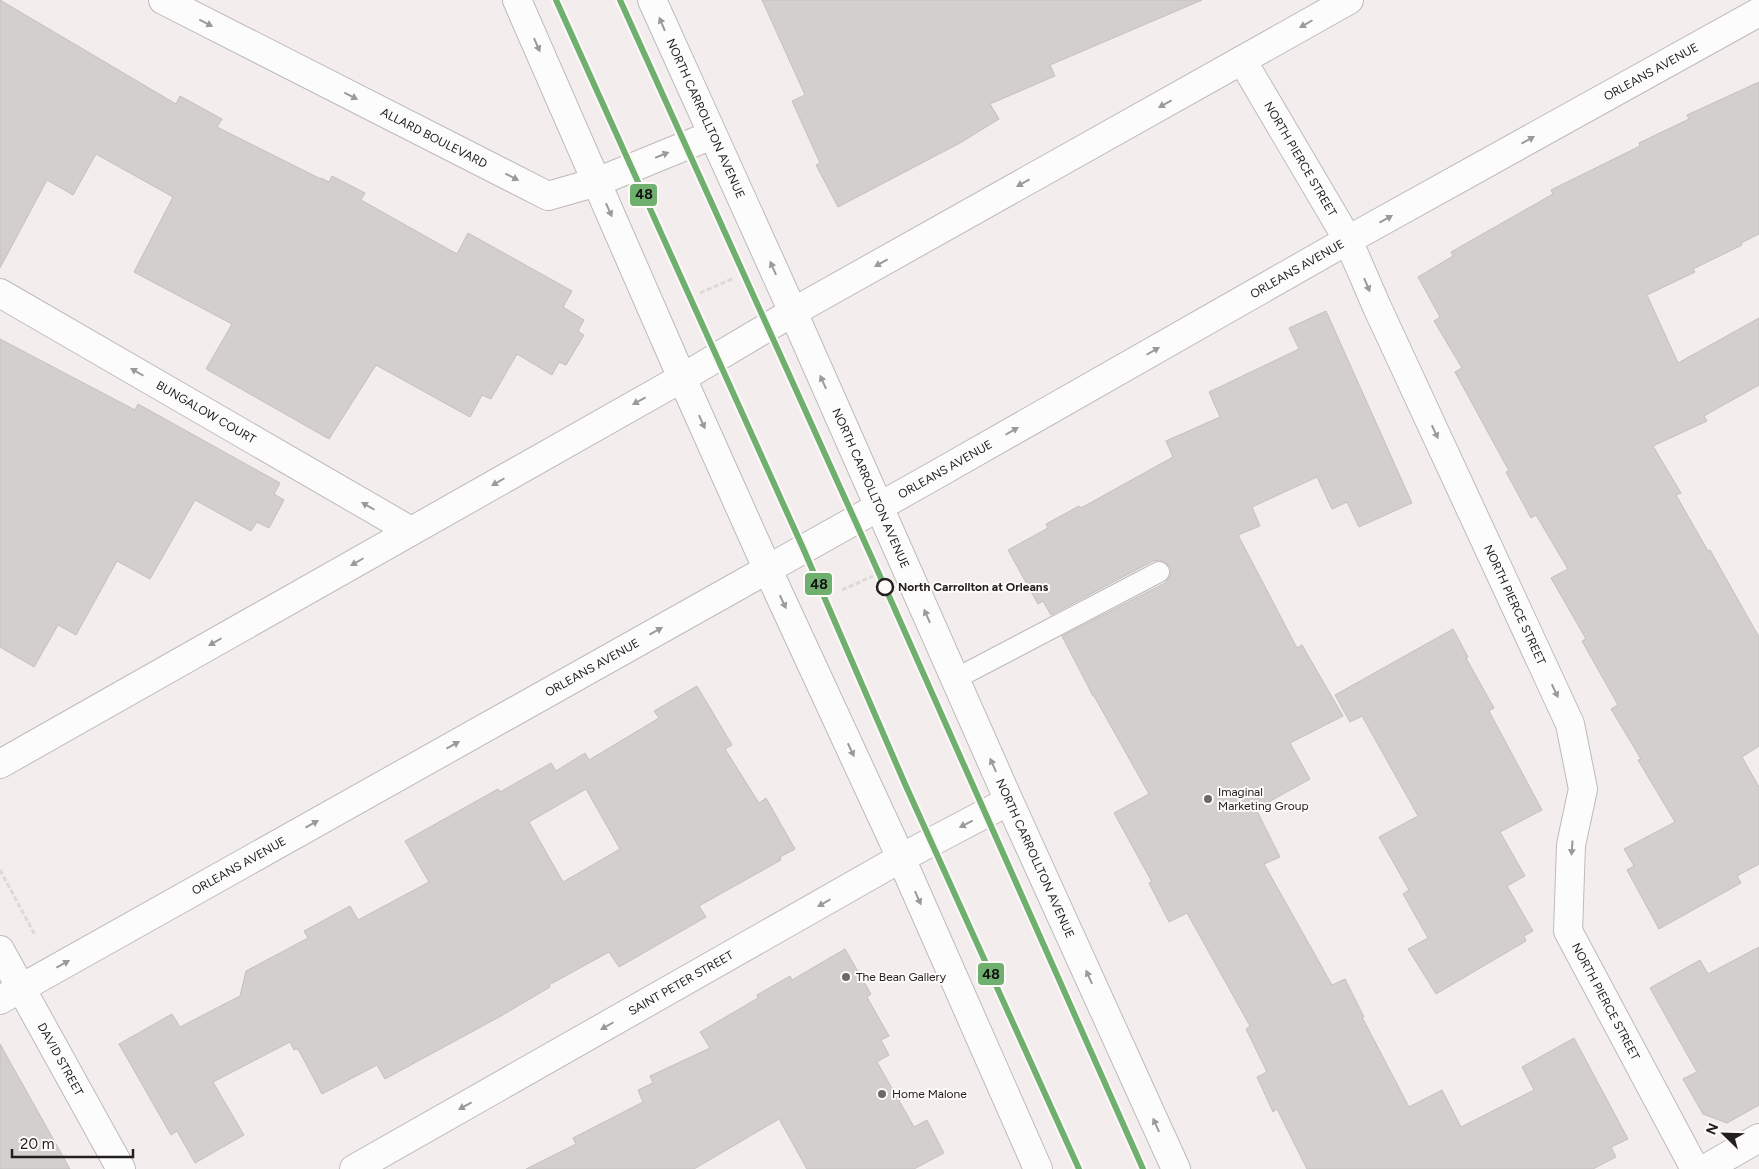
<svg xmlns="http://www.w3.org/2000/svg" width="1759" height="1169" viewBox="0 0 1759 1169" font-family="Figtree,sans-serif">
	<style>
		.building { fill: #d4cfcf; stroke: #c5c0c0; fill-rule: evenodd }
		.lines { fill: none; stroke-linecap: round; stroke-linejoin: round }
		.lane-casing { stroke: #bfbaba; stroke-width: 22 }
		.street-casing { stroke: #bfbaba; stroke-width: 30 }
		.secondary-casing { stroke: #bfbaba; stroke-width: 30 }
		.path { stroke: #dcd9d9; stroke-width: 3; stroke-dasharray: 5 2.5; stroke-linecap: butt }
		.lane { stroke: #fdfcfc; stroke-width: 20 }
		.street { stroke: #fdfcfc; stroke-width: 28 }
		.secondary { stroke: #fdfcfc; stroke-width: 28 }
		.tram-1-casing { stroke: #fefafa; stroke-width: 10 }
		.tram-1 { stroke: #70b06e; stroke-width: 6 }
		.oneway { fill: #9b9999 }
		.stop-dot { fill: #fefafa; stroke: #242020; stroke-width: 2.5 }
		.poi-dot { fill: #6c6868; stroke: #fefafa; stroke-width: 2 }
		.labels { text-anchor: middle; stroke-width: 4; stroke-linejoin: round; paint-order: stroke }
		.street-label { font-size: 12px; fill: #242020; stroke: #fefafa }
		.stop-label { font-size: 12px; font-weight: bold; fill: #242020; stroke: #fefafa; text-anchor: start }
		.poi-label { font-size: 12px; fill: #242020; stroke: #fefafa; text-anchor: start }
		.line-badge { stroke: #fefafa; stroke-width: 2 }
		.pale-badge-label { font-size: 14px; text-anchor: middle; font-weight: bold; fill: #111 }
	</style>
	<rect width="100%" height="100%" fill="#f3eded"/>
	<g class="building">
		<polygon points="0,0 176,104 180,96 222,119 217,127 321,179 321,178 329,182 332,176 365,193 361,200 457,254 468,233 572,291 563,307 584,320 578,331 584,335 566,365 559,362 552,375 517,354 491,399 482,395 470,417 376,365 329,439 206,369 232,324 134,272 173,197 96,154 73,195 47,180 0,268"/>
		<polygon points="762,0 1202,0 1050,65 1055,76 990,104 999,119 960,143 838,207 816,165 820,163 792,101 805,95"/>
		<polygon points="1759,82 1759,234 1741,243 1742,245 1693,269 1695,272 1647,295 1678,363 1759,318 1759,385 1704,416 1707,421 1653,446 1681,493 1676,495 1708,551 1710,550 1759,637 1759,746 1742,757 1759,787 1759,864 1737,876 1741,883 1659,929 1627,870 1634,866 1624,849 1675,822 1638,760 1641,759 1611,709 1618,705 1582,641 1586,639 1551,578 1568,569 1536,515 1531,518 1506,472 1509,471 1455,372 1462,368 1434,321 1440,317 1418,277 1453,256 1451,252 1553,194 1551,190 1640,146 1639,143 1689,119 1687,115"/>
		<polygon points="1326,311 1412,503 1359,527 1347,502 1332,509 1317,477 1252,507 1260,526 1238,535 1297,648 1302,645 1343,716 1290,743 1310,779 1256,809 1280,857 1264,864 1332,985 1345,979 1364,1017 1362,1017 1409,1107 1442,1090 1461,1127 1534,1090 1522,1067 1574,1038 1628,1139 1611,1147 1616,1157 1593,1169 1307,1169 1277,1109 1273,1112 1257,1077 1267,1072 1246,1029 1250,1026 1187,913 1169,922 1149,883 1152,882 1114,813 1149,794 1094,696 1093,696 1062,636 1165,583 1169,578 1171,573 1170,567 1165,562 1159,560 1153,561 1051,615 1043,601 1038,604 1008,550 1048,528 1046,524 1079,506 1081,508 1173,457 1166,441 1220,417 1209,392 1299,349 1289,328"/>
		<polygon points="0,339 135,410 138,404 280,483 274,494 284,500 269,528 257,522 251,531 195,500 150,579 117,561 76,635 58,625 34,667 0,647"/>
		<polygon points="1453,629 1468,657 1466,658 1494,708 1489,711 1542,810 1500,832 1525,876 1507,886 1533,931 1524,936 1526,941 1436,994 1408,949 1428,938 1403,894 1409,890 1379,837 1418,816 1362,716 1350,722 1335,695"/>
		<path d="M 697,686 L 732,745 L 725,749 L 759,803 L 766,798 L 795,849 L 780,857 L 781,860 L 699,906 L 706,917 L 619,967 L 609,952 L 549,985 L 550,987 L 501,1016 L 385,1079 L 377,1065 L 322,1094 L 298,1049 L 294,1050 L 290,1042 L 213,1082 L 244,1135 L 195,1163 L 177,1131 L 171,1135 L 119,1044 L 172,1014 L 180,1027 L 240,996 L 246,971 L 308,938 L 304,931 L 350,906 L 358,920 L 429,882 L 405,841 L 498,789 L 500,792 L 551,763 L 556,771 L 585,753 L 589,760 L 659,718 L 654,711 ZM 586,789 L 620,849 L 563,882 L 529,822 Z"/>
		<polygon points="1759,947 1759,1105 1727,1123 1703,1114 1683,1079 1697,1072 1650,988 1700,960 1708,974"/>
		<polygon points="845,949 871,994 867,997 889,1036 881,1040 889,1055 877,1062 914,1127 927,1120 944,1153 914,1169 807,1169 779,1119 694,1169 526,1169 576,1144 573,1138 643,1102 638,1090 653,1083 650,1076 710,1048 700,1032 758,998 757,995 790,976 792,980"/>
		<polygon points="0,1044 70,1169 0,1169"/>
	</g>
	<g class="lines">
		<g class="lane-casing">
			<polyline id="lane" points="955,679 1159,572"/>
		</g>
		<g class="street-casing">
			<g id="street">
				<path id="s1" d="M 163,0 L 548,196 L 597,182 L 712,135"/>
				<path id="s2" d="M 1242,60 L 1348,240 L 1377,307 L 1570,724 L 1583,789 L 1571,845 L 1568,931 L 1695,1169"/>
				<path id="s3" d="M 0,293 L 411,531"/>
				<path id="s4" d="M 0,950 L 121,1169"/>
				<path id="s5" d="M 354,1169 L 901,858 L 1009,801"/>
				<polyline points="1705,1169 1759,1138"/>
			</g>
		</g>
		<g class="secondary-casing">
			<g id="secondary">
				<polyline points="517,0 682,378 767,568 901,858 1038,1169"/>
				<path id="s6" d="M 652,0 L 793,312 L 1009,801 L 1176,1169"/>
				<polyline points="0,764 682,378 793,312 1349,0"/>
				<path id="s7" d="M 0,1000 L 932,477 L 1348,240 L 1759,12"/>
			</g>
		</g>
		<g class="path">
			<polyline points="700,293 734,278"/>
			<polyline points="842,590 873,576"/>
			<polyline points="0,870 35,935"/>
		</g>
		<use href="#lane" class="lane"/>
		<use href="#street" class="street"/>
		<use href="#secondary" class="secondary"/>
		<g class="tram-1-casing">
			<g id="tram-1">
				<polyline points="556,0 803,548 905,784 1079,1169"/>
				<polyline points="620,0 885,587 1143,1169"/>
			</g>
		</g>
		<use href="#tram-1" class="tram-1"/>
	</g>
	<defs><path id="oneway-solid" d="M-6-.8H1V-3.2L6.5 0L1 3.2V.8H-6Z" transform="scale(1.25)"/></defs>
	<g class="oneway">
		<use href="#oneway-solid" transform="translate(206 23) rotate(27)"/>
		<use href="#oneway-solid" transform="translate(662 24) rotate(-113)"/>
		<use href="#oneway-solid" transform="translate(1306 24) rotate(150)"/>
		<use href="#oneway-solid" transform="translate(537 45) rotate(66)"/>
		<use href="#oneway-solid" transform="translate(351 96) rotate(27)"/>
		<use href="#oneway-solid" transform="translate(1165 104) rotate(151)"/>
		<use href="#oneway-solid" transform="translate(1528 140) rotate(-29)"/>
		<use href="#oneway-solid" transform="translate(662 155) rotate(-22)"/>
		<use href="#oneway-solid" transform="translate(512 177) rotate(27)"/>
		<use href="#oneway-solid" transform="translate(1023 183) rotate(151)"/>
		<use href="#oneway-solid" transform="translate(609 210) rotate(66)"/>
		<use href="#oneway-solid" transform="translate(1386 219) rotate(-29)"/>
		<use href="#oneway-solid" transform="translate(881 263) rotate(151)"/>
		<use href="#oneway-solid" transform="translate(773 268) rotate(-114)"/>
		<use href="#oneway-solid" transform="translate(1367 285) rotate(67)"/>
		<use href="#oneway-solid" transform="translate(1153 351) rotate(-30)"/>
		<use href="#oneway-solid" transform="translate(137 372) rotate(-150)"/>
		<use href="#oneway-solid" transform="translate(823 382) rotate(-114)"/>
		<use href="#oneway-solid" transform="translate(639 401) rotate(151)"/>
		<use href="#oneway-solid" transform="translate(702 422) rotate(66)"/>
		<use href="#oneway-solid" transform="translate(1012 431) rotate(-30)"/>
		<use href="#oneway-solid" transform="translate(1435 432) rotate(65)"/>
		<use href="#oneway-solid" transform="translate(498 482) rotate(150)"/>
		<use href="#oneway-solid" transform="translate(368 506) rotate(-150)"/>
		<use href="#oneway-solid" transform="translate(357 562) rotate(150)"/>
		<use href="#oneway-solid" transform="translate(783 602) rotate(65)"/>
		<use href="#oneway-solid" transform="translate(927 616) rotate(-114)"/>
		<use href="#oneway-solid" transform="translate(656 631) rotate(-29)"/>
		<use href="#oneway-solid" transform="translate(215 642) rotate(150)"/>
		<use href="#oneway-solid" transform="translate(1555 691) rotate(65)"/>
		<use href="#oneway-solid" transform="translate(453 745) rotate(-29)"/>
		<use href="#oneway-solid" transform="translate(851 750) rotate(65)"/>
		<use href="#oneway-solid" transform="translate(993 765) rotate(-114)"/>
		<use href="#oneway-solid" transform="translate(312 824) rotate(-29)"/>
		<use href="#oneway-solid" transform="translate(966 824) rotate(153)"/>
		<use href="#oneway-solid" transform="translate(1572 848) rotate(94)"/>
		<use href="#oneway-solid" transform="translate(918 898) rotate(66)"/>
		<use href="#oneway-solid" transform="translate(824 903) rotate(150)"/>
		<use href="#oneway-solid" transform="translate(63 964) rotate(-29)"/>
		<use href="#oneway-solid" transform="translate(1089 977) rotate(-114)"/>
		<use href="#oneway-solid" transform="translate(607 1026) rotate(150)"/>
		<use href="#oneway-solid" transform="translate(465 1106) rotate(151)"/>
		<use href="#oneway-solid" transform="translate(1156 1125) rotate(-114)"/>
	</g>
	<circle class="stop-dot" cx="885" cy="587" r="8"/>
	<g class="poi-dot">
		<circle cx="1208" cy="799" r="5"/>
		<circle cx="846" cy="977" r="5"/>
		<circle cx="882" cy="1094" r="5"/>
	</g>
	<g class="labels">
		<g class="street-label">
			<text dy="4" stroke="none"><textPath href="#s7" startOffset="1894">ORLEANS AVENUE</textPath></text>
			<text dy="4" stroke="none"><textPath href="#s6" startOffset="130">NORTH CARROLLTON AVENUE</textPath></text>
			<text dy="4" stroke="none"><textPath href="#s1" startOffset="304">ALLARD BOULEVARD</textPath></text>
			<text dy="4" stroke="none"><textPath href="#s2" startOffset="115">NORTH PIERCE STREET</textPath></text>
			<text dy="4" stroke="none"><textPath href="#s7" startOffset="1489">ORLEANS AVENUE</textPath></text>
			<text dy="4" stroke="none"><textPath href="#s3" startOffset="238">BUNGALOW COURT</textPath></text>
			<text dy="4" stroke="none"><textPath href="#s7" startOffset="1084">ORLEANS AVENUE</textPath></text>
			<text dy="4" stroke="none"><textPath href="#s6" startOffset="535">NORTH CARROLLTON AVENUE</textPath></text>
			<text dy="4" stroke="none"><textPath href="#s2" startOffset="610">NORTH PIERCE STREET</textPath></text>
			<text dy="4" stroke="none"><textPath href="#s7" startOffset="679">ORLEANS AVENUE</textPath></text>
			<text dy="4" stroke="none"><textPath href="#s6" startOffset="940">NORTH CARROLLTON AVENUE</textPath></text>
			<text dy="4" stroke="none"><textPath href="#s7" startOffset="274">ORLEANS AVENUE</textPath></text>
			<text dy="4" stroke="none"><textPath href="#s5" startOffset="376">SAINT PETER STREET</textPath></text>
			<text dy="4" stroke="none"><textPath href="#s2" startOffset="1031">NORTH PIERCE STREET</textPath></text>
			<text dy="4" stroke="none"><textPath href="#s4" startOffset="125">DAVID STREET</textPath></text>
		</g>
		<g class="stop-label">
			<text x="898" y="591">North Carrollton at Orleans</text>
		</g>
		<g class="poi-label">
			<text x="1218" y="796">Imaginal<tspan x="1218" dy="14">Marketing Group</tspan></text>
			<text x="856" y="981">The Bean Gallery</text>
			<text x="892" y="1098">Home Malone</text>
		</g>
	</g>
	<g class="line-badge">
		<rect x="629" y="183" width="29" height="24" rx="5" fill="#70b06e"/>
		<rect x="804" y="572" width="29" height="24" rx="5" fill="#70b06e"/>
		<rect x="977" y="962" width="28" height="24" rx="5" fill="#70b06e"/>
	</g>
	<g class="pale-badge-label">
		<text x="644" y="199">48</text>
		<text x="819" y="589">48</text>
		<text x="991" y="979">48</text>
	</g>
	<g transform="translate(1724 1134) rotate(293)" stroke="#fefafa" stroke-width="4" paint-order="stroke">
	<path d="M0-4L9 19L0 12L-9 19Z" fill="#242020"/>
	<text y="-8" font-size="14" font-weight="bold" text-anchor="middle" fill="#242020">N</text>
	</g>
	<path d="M12 1149v8h121v-8" fill="none" stroke="#242020" stroke-width="2.5"/>
	<text x="20" y="1149" font-size="15" fill="#242020" stroke="#fefafa" stroke-width="4" paint-order="stroke">20 m</text>
</svg>
